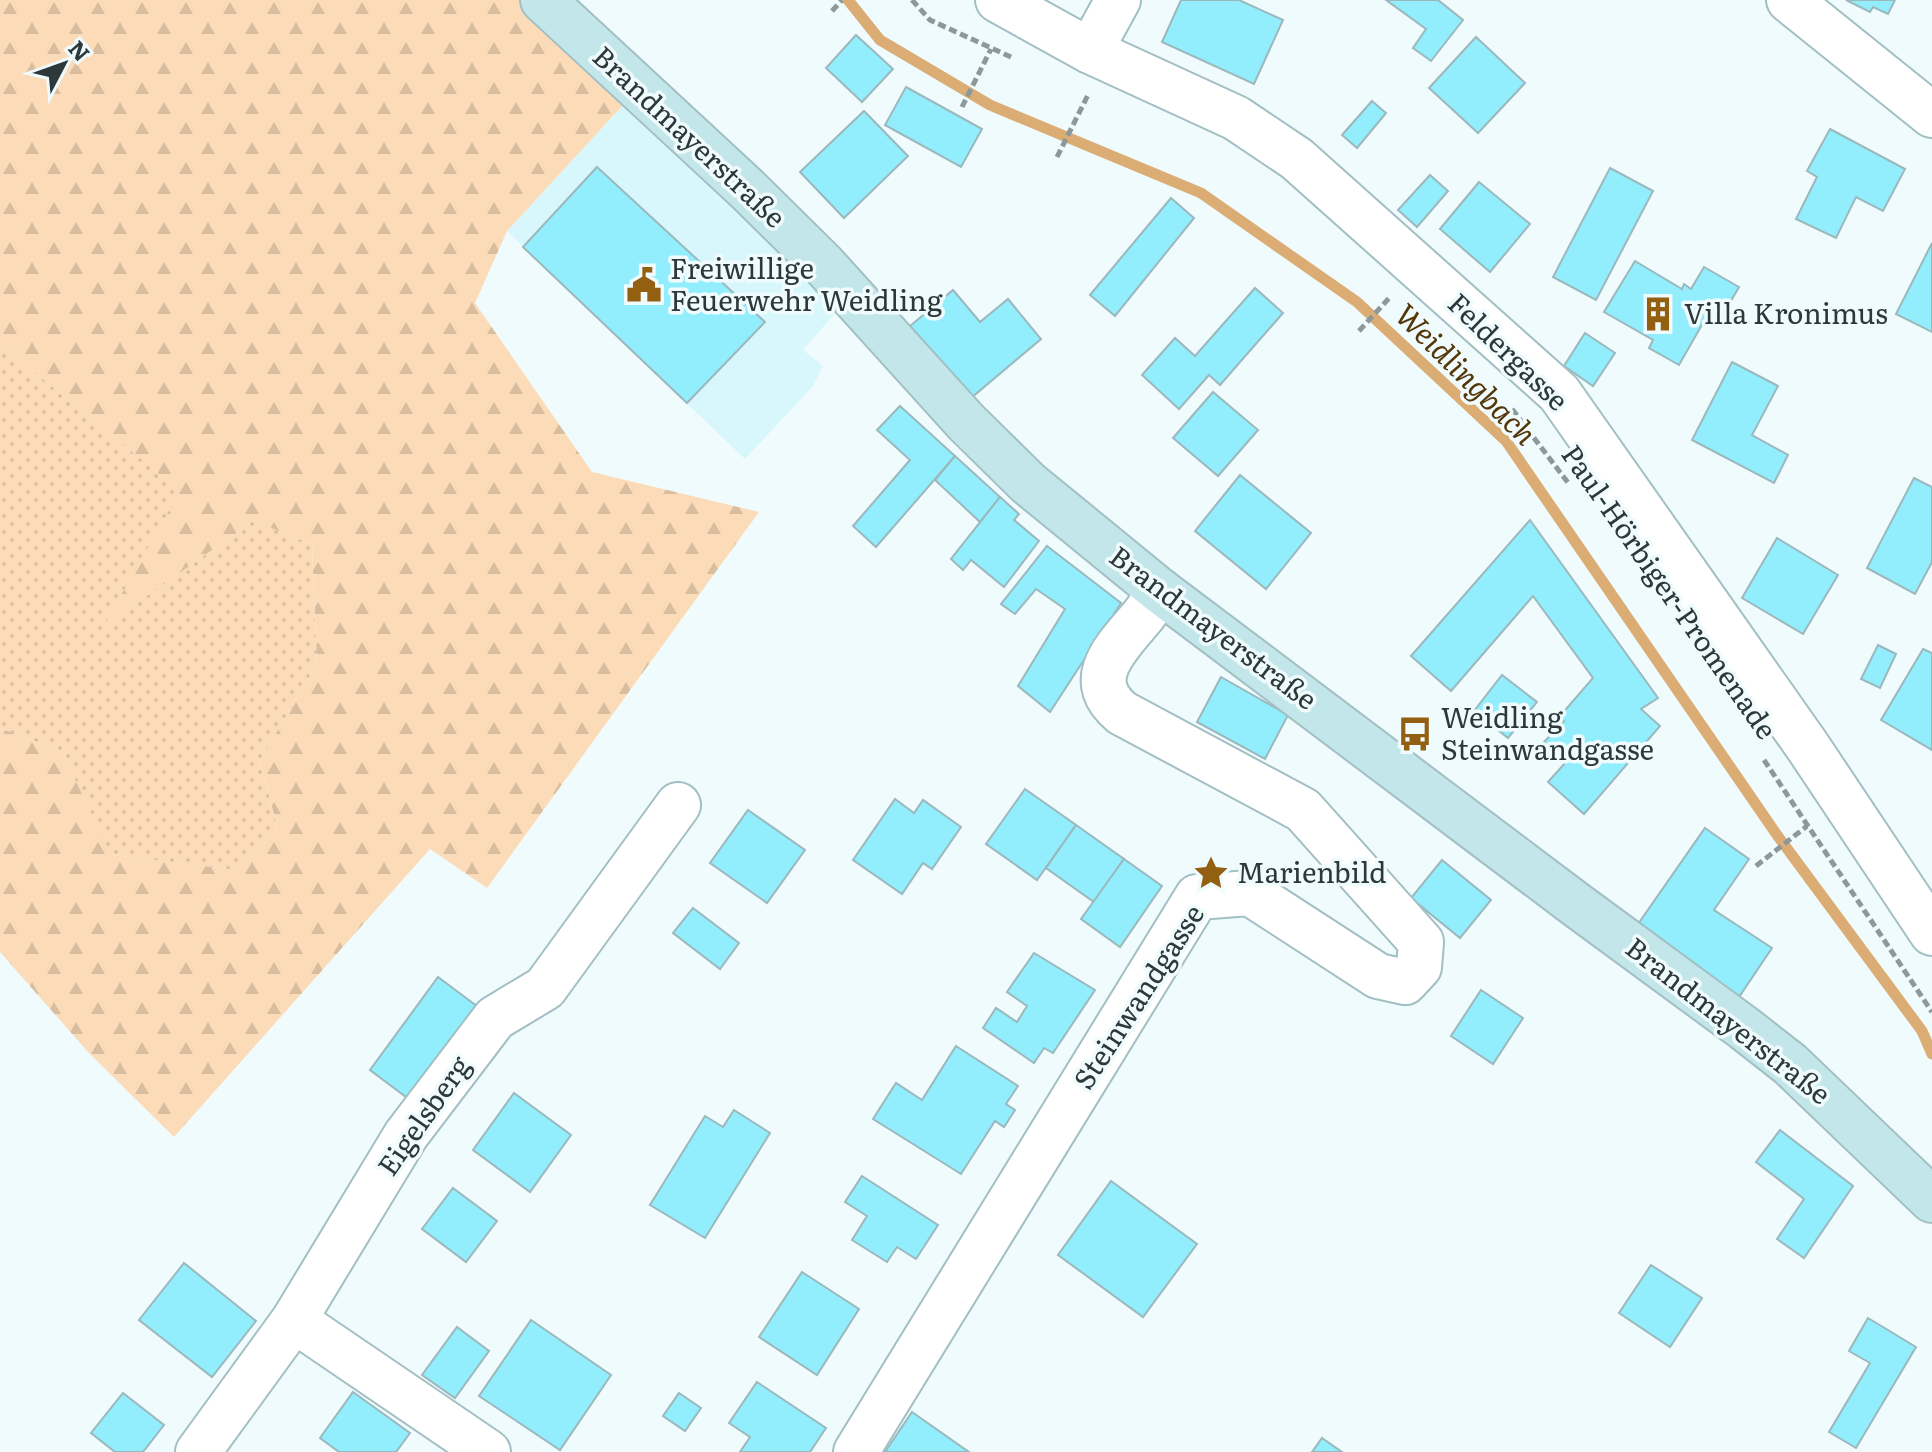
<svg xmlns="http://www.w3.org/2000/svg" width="1932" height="1452" viewBox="0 0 1932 1452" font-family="Literata,serif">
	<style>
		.built { fill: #d7f7fd }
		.grass { fill: url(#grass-dots) }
		.forest { fill: url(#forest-firs) }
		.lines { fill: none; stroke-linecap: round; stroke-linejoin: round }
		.stream { stroke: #dbad75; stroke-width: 11 }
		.building { fill: #92eefd; stroke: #9bb8bd; stroke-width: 2 }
		.minor-casing { stroke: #a2bfc4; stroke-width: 48 }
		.secondary-casing { stroke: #a2bfc4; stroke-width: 48 }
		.path { stroke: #8c989a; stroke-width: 5; stroke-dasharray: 8 4; stroke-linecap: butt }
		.minor { stroke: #fff; stroke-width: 44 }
		.secondary { stroke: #c3e6ea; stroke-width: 44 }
		.labels { text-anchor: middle; stroke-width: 7; stroke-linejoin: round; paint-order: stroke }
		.street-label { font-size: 28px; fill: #2c383a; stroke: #effbfd }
		.poi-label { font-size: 28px; fill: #2c383a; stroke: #effbfd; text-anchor: start }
		.water-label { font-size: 30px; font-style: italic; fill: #553709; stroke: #effbfd }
	</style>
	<defs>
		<pattern id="grass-dots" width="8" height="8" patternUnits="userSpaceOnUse" patternTransform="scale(2)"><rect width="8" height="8" fill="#fcdcb8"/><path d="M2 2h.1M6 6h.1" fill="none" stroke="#d8be9f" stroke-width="1.8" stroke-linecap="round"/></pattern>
		<pattern id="forest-firs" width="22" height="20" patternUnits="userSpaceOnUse" patternTransform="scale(2)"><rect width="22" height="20" fill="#fcdcb8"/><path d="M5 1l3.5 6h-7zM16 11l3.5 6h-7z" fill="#d8be9f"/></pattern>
	</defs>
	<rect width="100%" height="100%" fill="#effbfd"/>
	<polygon class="built" points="624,104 787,258 836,312 803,350 823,366 813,386 745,459 507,231"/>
	<polygon class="grass" points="0,344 181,491 105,625 253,521 312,544 317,664 260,760 278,830 237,870 110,855 62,752 0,728"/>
	<polygon class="forest" points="0,0 519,0 624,104 507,231 475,303 592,472 759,512 487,888 430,849 174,1137 88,1052 0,952 0,728 62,752 111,855 237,870 278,830 260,760 317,664 312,544 253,521 103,627 180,491 0,344"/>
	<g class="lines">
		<polyline class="stream" points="848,0 880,40 990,105 1201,193 1357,302 1506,441 1777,835 1922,1031 1932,1054"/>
	</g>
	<g class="building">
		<polygon points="1181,0 1239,0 1283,20 1254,84 1162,42"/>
		<polygon points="1386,0 1438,0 1463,20 1431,61 1413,48 1426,29"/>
		<polygon points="1846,0 1895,0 1888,14 1873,7 1870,12"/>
		<polygon points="856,35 893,69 862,102 826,68"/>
		<polygon points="1476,37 1525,83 1478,133 1429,88"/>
		<polygon points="906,87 982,129 961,167 885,125"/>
		<polygon points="1372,101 1386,113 1357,148 1342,135"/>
		<polygon points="864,111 908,156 844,218 800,172"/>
		<polygon points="1830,129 1905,169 1883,211 1856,197 1836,238 1796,219 1817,177 1807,171"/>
		<polygon points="597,167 765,322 687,403 523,247"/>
		<polygon points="1610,168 1653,191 1596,300 1553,277"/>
		<polygon points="1430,175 1448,191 1417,227 1398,210"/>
		<polygon points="1479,182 1530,224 1490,272 1440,229"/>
		<polygon points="1171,198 1194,218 1115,316 1090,295"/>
		<polygon points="1932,243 1932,332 1896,314"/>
		<polygon points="1635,261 1682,289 1684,284 1691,289 1704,267 1739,287 1722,316 1711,309 1679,365 1649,348 1653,340 1604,312"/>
		<polygon points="1255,288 1283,313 1220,385 1209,375 1179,409 1142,375 1175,338 1195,356"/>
		<polygon points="953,290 980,322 1008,299 1041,339 971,398 910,326"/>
		<polygon points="1585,333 1615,353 1593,386 1564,366"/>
		<polygon points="1732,362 1778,386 1752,435 1788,455 1774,483 1692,440"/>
		<polygon points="1213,392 1258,430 1218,476 1173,438"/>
		<polygon points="900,406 955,456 876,547 853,526 910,460 877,430"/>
		<polygon points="955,456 1000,497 980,522 935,480"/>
		<polygon points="1240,475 1311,533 1266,589 1195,531"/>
		<polygon points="1914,478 1932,487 1932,562 1915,594 1867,568"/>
		<polygon points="1000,497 1019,514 1014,520 1039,541 1004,587 971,560 963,570 951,559"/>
		<polygon points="1530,520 1658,698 1641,709 1660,726 1584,814 1548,782 1565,763 1544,742 1564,721 1560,716 1593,678 1533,596 1451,691 1411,656"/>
		<polygon points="1777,538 1838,575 1803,634 1742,598"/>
		<polygon points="1047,546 1121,603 1050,712 1018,686 1065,609 1036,589 1015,614 1001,604"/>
		<polygon points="1878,645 1896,654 1880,688 1861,679"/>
		<polygon points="1923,649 1932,653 1932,750 1881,720"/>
		<polygon points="1502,675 1537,702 1508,738 1474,711"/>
		<polygon points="1221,677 1288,715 1265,759 1197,722"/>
		<polygon points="1025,789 1076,825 1037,880 986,844"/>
		<polygon points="895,799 914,813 923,800 961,827 932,869 923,863 902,894 853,860"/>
		<polygon points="748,810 805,850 767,903 710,863"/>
		<polygon points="1076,825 1124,859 1094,902 1046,868"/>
		<polygon points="1705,828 1749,859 1714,910 1772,948 1739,997 1636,927"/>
		<polygon points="1124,859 1162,886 1120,947 1081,919"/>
		<polygon points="1442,860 1491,900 1460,938 1411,898"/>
		<polygon points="693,908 739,943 720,969 673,933"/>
		<polygon points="1034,953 1095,990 1053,1053 1044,1048 1034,1063 983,1028 996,1008 1017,1022 1027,1006 1007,992"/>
		<polygon points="438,977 478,1007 410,1100 370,1070"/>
		<polygon points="1481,990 1523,1018 1493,1064 1451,1036"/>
		<polygon points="956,1046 1018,1086 1006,1104 1015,1110 1004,1127 995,1121 961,1174 873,1119 896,1083 922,1100"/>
		<polygon points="514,1093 571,1135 530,1192 473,1150"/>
		<polygon points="734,1110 770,1133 705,1238 650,1205 705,1116 723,1127"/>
		<polygon points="1780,1130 1853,1186 1804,1258 1777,1239 1804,1199 1756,1162"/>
		<polygon points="862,1176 938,1225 916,1259 897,1247 887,1262 852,1240 867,1216 845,1202"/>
		<polygon points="1111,1181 1197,1244 1143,1317 1058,1255"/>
		<polygon points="453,1188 497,1221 466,1262 422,1229"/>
		<polygon points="184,1263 256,1321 212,1377 139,1320"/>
		<polygon points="1651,1265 1702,1298 1670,1347 1619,1313"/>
		<polygon points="802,1272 859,1309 817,1375 759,1337"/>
		<polygon points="1868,1318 1916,1347 1856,1448 1829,1432 1870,1363 1849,1351"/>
		<polygon points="531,1320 611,1375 560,1450 479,1396"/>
		<polygon points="457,1327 489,1351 455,1398 422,1375"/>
		<polygon points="757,1382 826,1428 810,1452 740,1452 750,1437 729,1423"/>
		<polygon points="353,1392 410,1433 396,1452 339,1452 320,1438"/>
		<polygon points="123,1393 164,1425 143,1452 115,1452 91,1433"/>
		<polygon points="679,1393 701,1408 685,1431 663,1416"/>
		<polygon points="912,1412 969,1452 885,1452"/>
		<polygon points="1322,1438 1342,1452 1312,1452"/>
	</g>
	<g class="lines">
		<g class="minor-casing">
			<g id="minor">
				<polyline points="998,0 1090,51 1236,118 1297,159 1559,393 1808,747 1932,933"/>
				<polyline points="1789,0 1932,115"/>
				<polyline points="1090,51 1118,0"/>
				<polyline points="294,1320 488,1452"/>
				<polyline points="198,1452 294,1320 406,1135 495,1018 545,988 678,805"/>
				<path d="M 856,1452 L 1197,897 L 1250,893 L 1378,976 L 1405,982 L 1419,967 L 1421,942 L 1303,810 L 1122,713 C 1081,679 1118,646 1142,617 C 1149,609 1154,599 1160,591"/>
			</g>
		</g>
		<g class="secondary-casing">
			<polyline id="secondary" points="543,0 748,190 823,264 966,422 1028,483 1160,591 1574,903 1744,1028 1790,1064 1932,1200"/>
		</g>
		<g class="path">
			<polyline points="912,0 930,20 1013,58"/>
			<polyline points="832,11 842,0"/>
			<polyline points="962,107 991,49"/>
			<polyline points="1057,157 1089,93"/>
			<polyline points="1359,331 1391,296"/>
			<polyline points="1512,409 1569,484"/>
			<polyline points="1764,760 1932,1012"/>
			<polyline points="1756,866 1807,826"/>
		</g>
		<use href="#minor" class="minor"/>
		<use href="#secondary" class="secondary"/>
	</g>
	<defs>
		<g id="civic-bare" transform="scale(2.76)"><path d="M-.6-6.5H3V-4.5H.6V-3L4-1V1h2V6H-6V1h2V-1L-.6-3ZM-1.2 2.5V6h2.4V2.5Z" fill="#936012" stroke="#effbfd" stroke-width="2.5" paint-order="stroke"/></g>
		<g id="building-bare" transform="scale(2.76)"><path d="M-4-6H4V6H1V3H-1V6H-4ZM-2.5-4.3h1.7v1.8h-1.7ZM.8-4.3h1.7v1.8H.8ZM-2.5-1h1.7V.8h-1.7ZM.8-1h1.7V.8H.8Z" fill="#936012" stroke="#effbfd" stroke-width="2.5" paint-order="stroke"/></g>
		<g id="bus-bare" transform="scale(2.76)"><path d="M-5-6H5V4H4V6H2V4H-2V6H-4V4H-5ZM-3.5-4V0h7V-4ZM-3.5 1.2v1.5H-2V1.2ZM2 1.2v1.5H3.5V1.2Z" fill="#936012" stroke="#effbfd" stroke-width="2.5" paint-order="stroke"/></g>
		<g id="sight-bare" transform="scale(2.76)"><path d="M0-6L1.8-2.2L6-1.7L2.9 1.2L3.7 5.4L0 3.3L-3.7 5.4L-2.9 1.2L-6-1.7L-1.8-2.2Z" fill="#936012" stroke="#effbfd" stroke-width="2.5" paint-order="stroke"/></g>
	</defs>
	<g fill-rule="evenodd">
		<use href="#civic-bare" x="644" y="285"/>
		<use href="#building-bare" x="1658" y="314"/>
		<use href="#bus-bare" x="1415" y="734"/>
		<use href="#sight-bare" x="1211" y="873"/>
	</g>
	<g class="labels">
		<g class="street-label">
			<text transform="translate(689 137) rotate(43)" y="10">Brandmayerstraße</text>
			<text transform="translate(1508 352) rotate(44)" y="10">Feldergasse</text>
			<text transform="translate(1669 592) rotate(55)" y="10">Paul-Hörbiger-Promenade</text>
			<text transform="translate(1213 628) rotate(37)" y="10">Brandmayerstraße</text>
			<text transform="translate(1139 997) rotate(-57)" y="10">Steinwandgasse</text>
			<text transform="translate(1728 1021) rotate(38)" y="10">Brandmayerstraße</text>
			<text transform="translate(424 1116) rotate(-55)" y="10">Eigelsberg</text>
		</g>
		<g class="poi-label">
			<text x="670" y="279">Freiwillige<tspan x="670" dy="32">Feuerwehr Weidling</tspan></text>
			<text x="1684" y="324">Villa Kronimus</text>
			<text x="1441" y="728">Weidling<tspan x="1441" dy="32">Steinwandgasse</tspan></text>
			<text x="1237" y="883">Marienbild</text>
		</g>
		<g class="water-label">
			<text transform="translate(1465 375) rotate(45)" y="10">Weidlingbach</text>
		</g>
	</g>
	<g transform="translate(64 64) rotate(49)" stroke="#effbfd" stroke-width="6" paint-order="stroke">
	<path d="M0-6L14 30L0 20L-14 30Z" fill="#2c383a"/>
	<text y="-12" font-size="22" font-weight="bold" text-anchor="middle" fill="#2c383a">N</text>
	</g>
</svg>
